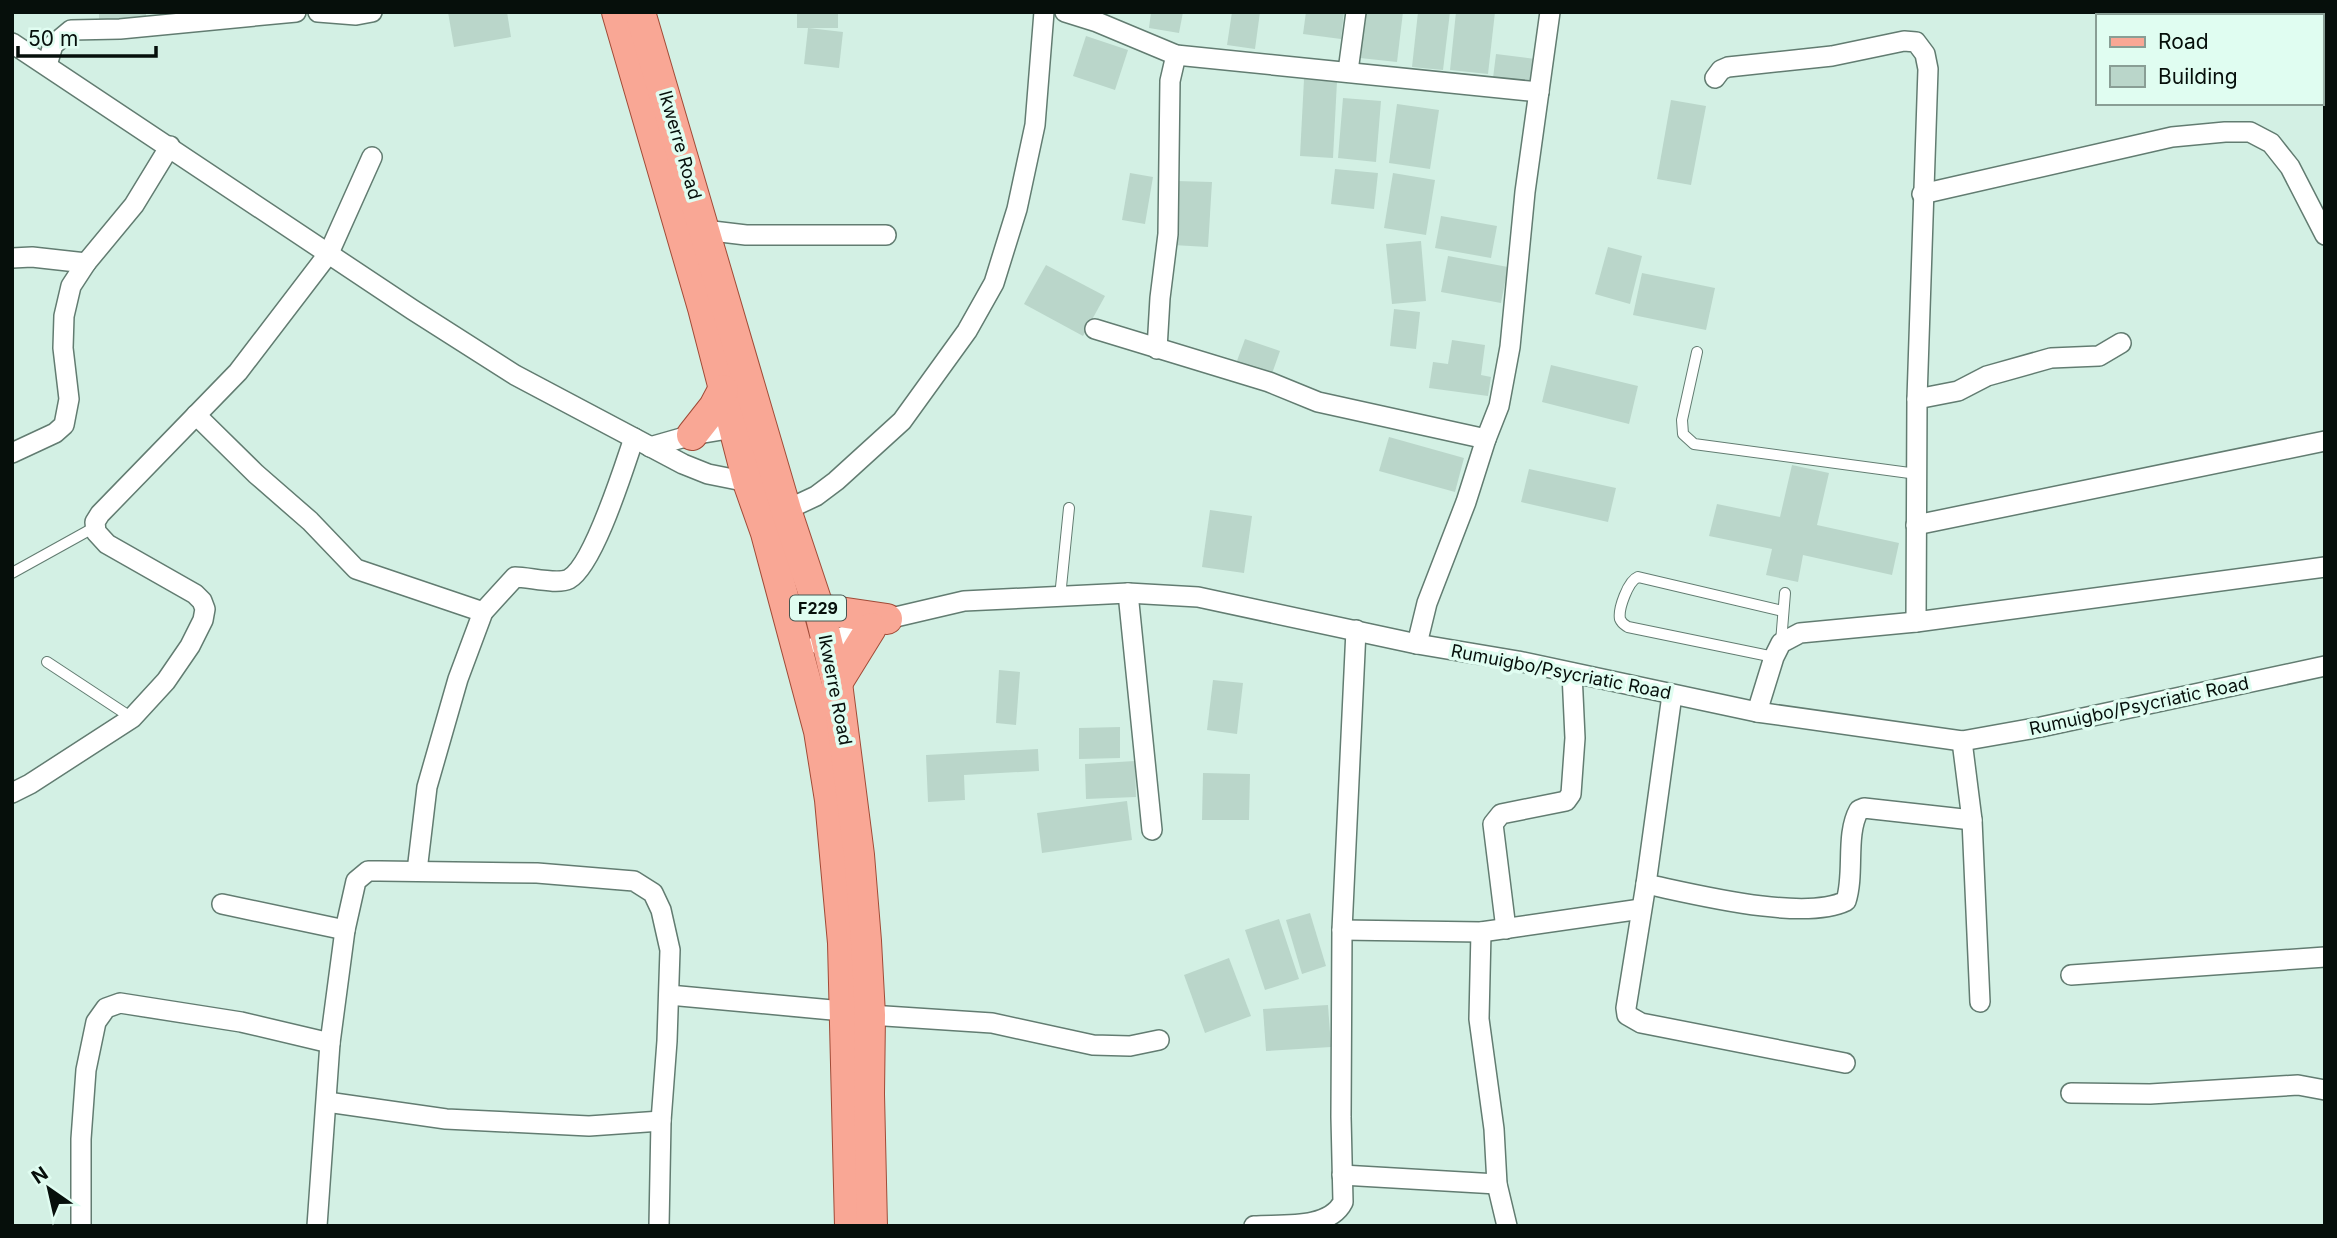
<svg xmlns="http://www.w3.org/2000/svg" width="2337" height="1238" viewBox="0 0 2337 1238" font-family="Inter,sans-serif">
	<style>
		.building { fill: #bad6ca }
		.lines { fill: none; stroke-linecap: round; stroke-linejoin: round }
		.lane-casing { stroke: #627c71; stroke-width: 12 }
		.street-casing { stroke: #627c71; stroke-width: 22 }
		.primary-casing { stroke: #a14b37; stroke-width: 32 }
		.lane { stroke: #fff; stroke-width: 10 }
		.street { stroke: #fff; stroke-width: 19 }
		.primary { stroke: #f9a795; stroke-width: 30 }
		.labels { text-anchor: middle; stroke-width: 7; stroke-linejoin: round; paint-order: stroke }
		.shield { fill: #e0fdf1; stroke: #475650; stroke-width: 2 }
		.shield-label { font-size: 16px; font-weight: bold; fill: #060f0b }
		.street-label { font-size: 18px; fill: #060f0b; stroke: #e0fdf1 }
	</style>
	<rect width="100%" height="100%" fill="#d3f0e4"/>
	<g class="building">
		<rect x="99" y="12" width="47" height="10"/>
		<polygon points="448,12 507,12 511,37 454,47"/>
		<rect x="797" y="12" width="41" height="16"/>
		<polygon points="1151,12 1183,12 1179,33 1149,28"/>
		<polygon points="1232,12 1260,12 1255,49 1227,45"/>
		<polygon points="1306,12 1344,12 1341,39 1303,34"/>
		<polygon points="1366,12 1403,12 1397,62 1360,58"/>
		<polygon points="1418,12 1450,12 1443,70 1412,67"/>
		<polygon points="1456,12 1495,12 1488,74 1450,70"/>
		<polygon points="808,28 843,32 839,68 804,64"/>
		<polygon points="1086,36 1128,50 1115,90 1073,76"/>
		<polygon points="1496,54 1535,59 1532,83 1493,78"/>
		<polygon points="1304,79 1337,81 1333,158 1300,156"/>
		<polygon points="1343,98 1381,101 1376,162 1338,158"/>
		<polygon points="1671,100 1706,106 1691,185 1657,179"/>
		<polygon points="1397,104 1439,110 1430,169 1389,163"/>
		<polygon points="1335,169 1378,173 1374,209 1331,204"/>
		<polygon points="1130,173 1153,177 1145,224 1122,220"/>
		<polygon points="1393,173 1435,180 1426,235 1384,228"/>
		<polygon points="1176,181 1212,182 1208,247 1173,245"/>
		<polygon points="1441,216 1497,226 1491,258 1435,248"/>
		<polygon points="1421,241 1426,301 1392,304 1386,244"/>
		<polygon points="1608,247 1642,256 1630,304 1595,294"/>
		<polygon points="1448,256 1508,267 1501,303 1441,292"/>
		<polygon points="1046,265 1105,296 1083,336 1024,304"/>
		<polygon points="1642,273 1715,288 1706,330 1633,315"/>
		<polygon points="1394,309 1420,312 1416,349 1390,346"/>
		<polygon points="1245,339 1280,351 1269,382 1234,369"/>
		<polygon points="1452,340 1485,345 1481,375 1491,377 1488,396 1429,388 1433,362 1448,364"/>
		<polygon points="1551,365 1638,386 1629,424 1542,402"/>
		<polygon points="1389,437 1464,458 1455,492 1379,471"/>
		<polygon points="1792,465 1829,473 1817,525 1899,543 1892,575 1803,555 1798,582 1766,575 1772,549 1709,536 1717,504 1780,517"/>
		<polygon points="1529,469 1616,488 1608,522 1521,502"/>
		<polygon points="1210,510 1252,516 1244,573 1202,567"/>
		<polygon points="999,670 1020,672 1016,725 996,723"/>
		<polygon points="1213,680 1243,683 1237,734 1207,730"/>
		<polygon points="1120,727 1120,758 1079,759 1079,728"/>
		<polygon points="1038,749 1039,771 964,775 965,800 928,802 926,755"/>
		<polygon points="1135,761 1136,797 1086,799 1085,764"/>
		<polygon points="1203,773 1250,774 1249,820 1202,820"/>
		<polygon points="1127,801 1132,840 1042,853 1037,813"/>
		<polygon points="1310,913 1326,966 1302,974 1286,920"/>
		<polygon points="1279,919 1299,979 1265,990 1245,930"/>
		<polygon points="1229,958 1251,1016 1205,1033 1184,975"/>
		<polygon points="1328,1005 1331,1047 1266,1051 1263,1009"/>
	</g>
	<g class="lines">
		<g class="lane-casing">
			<g id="lane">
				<polyline points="1697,352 1682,420 1683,434 1694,444 1917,474"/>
				<polyline points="12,573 95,527"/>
				<polyline points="1060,597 1069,508"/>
				<polyline points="1781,642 1785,593"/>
				<path d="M 1774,657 L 1628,627 C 1625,625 1622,624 1620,619 C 1618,609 1628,581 1638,577 L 1783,611"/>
				<polyline points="47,662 132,718"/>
			</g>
		</g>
		<g class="street-casing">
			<g id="street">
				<polyline points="318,12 356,15 372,12"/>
				<polyline points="1065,12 1097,22 1176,55 1539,92"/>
				<polyline points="12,43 413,310 515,375 683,464 708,474 748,482"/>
				<polyline points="47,65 53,45 71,30 120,29 296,12"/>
				<polyline points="1348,71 1356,12"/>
				<polyline points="1715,78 1721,70 1728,67 1832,56 1904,41 1916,42 1925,54 1928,69 1917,399 1916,622 2325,567"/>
				<polyline points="1922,194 2172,137 2225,132 2250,132 2271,143 2290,167 2325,235"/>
				<polyline points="704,230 746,235 886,235"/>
				<polyline points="12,258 32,257 86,263"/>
				<polyline points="1095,329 1269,382 1318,402 1486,439"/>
				<polyline points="1157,349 1160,298 1168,234 1170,81 1176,55"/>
				<polyline points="1917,399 1958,391 1987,376 2051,358 2099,356 2121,343"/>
				<polyline points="196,415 256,474 310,521 356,569 483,612"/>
				<polyline points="650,447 692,435 734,428"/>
				<polyline points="12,453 55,433 64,425 69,399 63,348 64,316 71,286 86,263 134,205 170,146"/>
				<polyline points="786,510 816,496 836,481 902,421 967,331 994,283 1017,209 1035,125 1044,12"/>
				<polyline points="1916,525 2325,441"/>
				<polyline points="1128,593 1152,830"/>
				<polyline points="818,644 871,628 887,619 964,601 1128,593 1198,597 1417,644 1518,661 1757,712 1962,741 2041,727 2325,666"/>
				<polyline points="1417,644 1427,603 1466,502 1486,439 1499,406 1510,347 1525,192 1550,12"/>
				<polyline points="1672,695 1646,884 1626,1008 1627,1015 1641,1023 1845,1063"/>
				<polyline points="1757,712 1774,657 1781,643 1800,633 1916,622"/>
				<polyline points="1962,741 1972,820 1980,1002"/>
				<polyline points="12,793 30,784 132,718 166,681 190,646 203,620 205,609 202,601 195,594 107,544 96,532 95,522 100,514 238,372 329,253 372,157"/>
				<path d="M 417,871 L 427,787 L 458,679 L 483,612 L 515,577 C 529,577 557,585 569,579 C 594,565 624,467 634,438"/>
				<path d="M 1646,884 C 1694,894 1803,922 1846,901 C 1855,873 1845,835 1859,810 L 1864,808 L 1972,820"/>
				<polyline points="222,904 345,930"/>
				<polyline points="1506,929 1493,824 1501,814 1566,801 1571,794 1575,738 1572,673"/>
				<polyline points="1342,930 1481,932 1641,909"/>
				<polyline points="1481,932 1479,1019 1494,1129 1497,1184 1507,1226"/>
				<polyline points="2071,975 2325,957"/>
				<polyline points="669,995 843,1011"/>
				<polyline points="870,1015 992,1023 1093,1045 1130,1046 1159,1040"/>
				<polyline points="2071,1093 2150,1094 2298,1085 2325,1090"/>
				<polyline points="327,1102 446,1119 589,1126 661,1121"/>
				<polyline points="1342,1175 1497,1184"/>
				<polyline points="81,1226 81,1139 86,1070 96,1022 106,1008 120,1003 241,1022 330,1043"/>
				<polyline points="317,1226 330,1043 345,930 356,881 368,871 380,871 537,873 634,881 653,893 661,910 670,950 667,1041 661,1121 659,1226"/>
				<path d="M 1254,1226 C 1281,1224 1329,1230 1343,1202 L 1341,1117 L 1342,930 L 1356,630"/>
			</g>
		</g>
		<g class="primary-casing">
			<g id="primary">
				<polyline points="617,12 703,308 748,482 766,533 819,731 830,800 843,943 850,1226"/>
				<polyline points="640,12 786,510 819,609 837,683 859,855 866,941 870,1015 869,1094 872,1226"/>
				<polyline points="692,435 714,407 723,390"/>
				<polyline points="819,609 887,619"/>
				<polyline points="837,683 871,628"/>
			</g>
		</g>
		<use href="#lane" class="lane"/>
		<use href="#street" class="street"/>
		<use href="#primary" class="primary"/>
	</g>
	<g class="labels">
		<rect class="shield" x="790" y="595.5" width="56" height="25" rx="5"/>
		<g class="shield-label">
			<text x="818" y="614">F229</text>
		</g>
		<g class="street-label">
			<text transform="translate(680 145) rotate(74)" y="6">Ikwerre Road</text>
			<text transform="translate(1561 672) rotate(11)" y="6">Rumuigbo/Psycriatic Road</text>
			<text transform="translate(835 690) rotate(79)" y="6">Ikwerre Road</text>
			<text transform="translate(2139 706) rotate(-12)" y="6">Rumuigbo/Psycriatic Road</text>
		</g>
	</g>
	<rect width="2337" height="1238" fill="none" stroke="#060f0b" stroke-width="28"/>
	<rect x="2096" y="14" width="228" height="91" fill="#e0fdf1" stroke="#899e95" stroke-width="2"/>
	<rect x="2110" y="37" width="35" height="10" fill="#f9a795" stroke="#899e95" stroke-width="2"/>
	<text x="2158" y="49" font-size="21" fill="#060f0b">Road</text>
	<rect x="2110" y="66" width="35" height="21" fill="#bad6ca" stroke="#899e95" stroke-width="2"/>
	<text x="2158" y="84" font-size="21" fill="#060f0b">Building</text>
	<g transform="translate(49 1189) rotate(326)" stroke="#e0fdf1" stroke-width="5" paint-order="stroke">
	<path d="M0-5L12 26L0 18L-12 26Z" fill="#060f0b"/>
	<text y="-10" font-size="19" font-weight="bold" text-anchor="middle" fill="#060f0b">N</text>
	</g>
	<path d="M18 46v10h138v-10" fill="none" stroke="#060f0b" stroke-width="3.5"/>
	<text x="28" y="46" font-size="21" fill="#060f0b" stroke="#e0fdf1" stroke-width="5" paint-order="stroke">50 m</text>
</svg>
